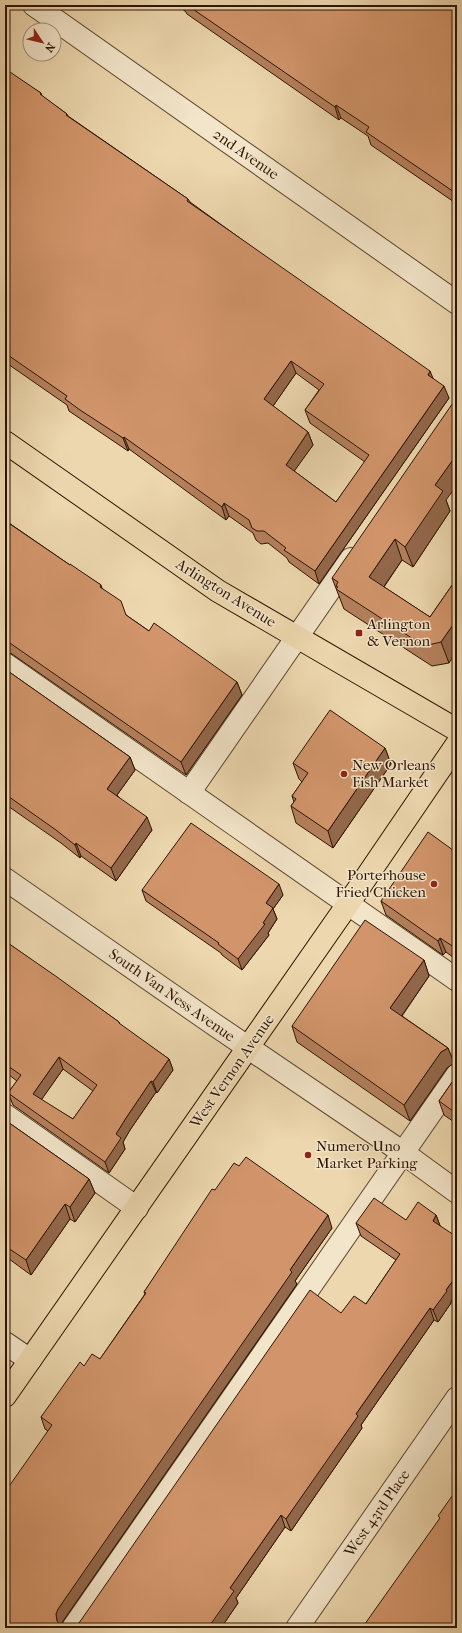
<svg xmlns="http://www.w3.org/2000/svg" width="462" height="1633" viewBox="0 0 462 1633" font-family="'IM FELL French Canon',serif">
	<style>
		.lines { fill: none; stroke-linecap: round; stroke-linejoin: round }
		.minor-casing { stroke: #5c452c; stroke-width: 24 }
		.major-casing { stroke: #2c1400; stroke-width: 24 }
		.minor { stroke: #f3e5ca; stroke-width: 22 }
		.major { stroke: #edd7ae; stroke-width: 22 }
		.wall { fill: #b5805c; stroke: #2c1400; fill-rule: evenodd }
		.shaded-wall { fill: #93684b; stroke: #2c1400 }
		.building { fill: #d2956b; stroke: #2c1400; fill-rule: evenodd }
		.poi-dot { fill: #8f2418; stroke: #f3e5ca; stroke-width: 1.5 }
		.labels { text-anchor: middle; stroke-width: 3; stroke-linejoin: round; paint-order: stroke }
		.street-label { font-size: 15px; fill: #2c1400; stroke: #f3e5ca }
		.poi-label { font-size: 15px; fill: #2c1400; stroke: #f3e5ca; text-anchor: start }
	</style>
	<rect width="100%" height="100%" fill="#edd7ae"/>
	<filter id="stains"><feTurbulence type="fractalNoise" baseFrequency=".005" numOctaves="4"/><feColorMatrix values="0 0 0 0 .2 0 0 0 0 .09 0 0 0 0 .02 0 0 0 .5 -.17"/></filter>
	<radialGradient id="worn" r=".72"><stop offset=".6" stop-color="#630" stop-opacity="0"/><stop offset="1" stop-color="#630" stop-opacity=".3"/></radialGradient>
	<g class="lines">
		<g class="minor-casing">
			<g id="minor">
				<polyline points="34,5 457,303"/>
				<polyline points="5,664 457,980"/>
				<polyline points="189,793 351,559"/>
				<polyline points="5,879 212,1023 402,1152 457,1192"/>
				<polyline points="5,1115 137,1208"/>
				<polyline points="5,1343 30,1360"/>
				<polyline points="73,1628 457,1075"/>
				<polyline points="297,1628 457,1398"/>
			</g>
		</g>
		<g class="major-casing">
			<g id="major">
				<polyline points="5,442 218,591 457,730"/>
				<polyline points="5,1396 348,904 457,744"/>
			</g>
		</g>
		<use href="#minor" class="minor"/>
		<use href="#major" class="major"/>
	</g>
	<g class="wall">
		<polygon points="179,5 457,5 457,204 371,145 368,136 341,118 339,120 187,14 186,12 181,8"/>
		<path d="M 5,71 L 41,93 L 42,96 L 67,114 L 68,116 L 188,199 L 190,202 L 433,378 L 449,398 L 319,584 L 289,562 L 287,558 L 268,543 L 261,544 L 256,540 L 253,533 L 229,516 L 226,520 L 129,449 L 128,451 L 69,411 L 67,405 L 5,362 ZM 296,373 L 319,390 L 305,410 L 310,423 L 365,462 L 336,502 L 294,471 L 313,445 L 308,432 L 273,406 Z"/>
		<polygon points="446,500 450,511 413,567 402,560 384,587 430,617 457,578 449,663 432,666 344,609 332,578"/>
		<polygon points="5,518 9,523 70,565 101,585 102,588 126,615 149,631 237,682 242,695 186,775 12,654 6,652 5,652"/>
		<polygon points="5,669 130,757 135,770 117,795 152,830 116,881 81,856 80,858 61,843 5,804"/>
		<polygon points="385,748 391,764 333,848 296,823 291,806 294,802 292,796 302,782 299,779 293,763"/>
		<polygon points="457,853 457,960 446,952 443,955 386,915 381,901"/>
		<polygon points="142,890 283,895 273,909 277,919 268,933 269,935 242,970 222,955 221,953 146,901"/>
		<path d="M 5,941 L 119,1022 L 120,1025 L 169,1059 L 173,1070 L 157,1093 L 156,1092 L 130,1130 L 123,1142 L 125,1149 L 109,1173 L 13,1105 L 8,1093 L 17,1081 L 5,1072 ZM 63,1069 L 93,1091 L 73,1119 L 41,1100 Z"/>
		<polygon points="424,960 429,976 402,1016 448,1048 454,1063 447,1068 410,1121 297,1042 292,1026"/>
		<polygon points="457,1075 457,1124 444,1115 439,1101"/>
		<polygon points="5,1120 89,1179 95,1193 75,1222 70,1219 31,1275 5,1256"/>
		<polygon points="215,1190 332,1228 295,1281 297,1284 63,1621 61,1626 5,1628 48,1431 45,1429 41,1417 84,1366 100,1359 145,1294 144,1292"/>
		<polygon points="436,1215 440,1226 451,1303 438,1322 434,1320 361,1425 362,1428 291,1531 285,1527 236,1598 238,1603 221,1628 68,1628 73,1627 79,1623 341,1313 366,1304 396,1260 361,1236 356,1223 406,1220"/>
	</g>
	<g class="shaded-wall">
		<polygon points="336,105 341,118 339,120 335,107"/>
		<polygon points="457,116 457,136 452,123"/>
		<polygon points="291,361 296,373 269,412 264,399"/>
		<polygon points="430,371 435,383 428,375"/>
		<polygon points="444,386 449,398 319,584 315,571"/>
		<polygon points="308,432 313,445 290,477 286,465"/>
		<polygon points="124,437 129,449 128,451 123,438"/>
		<polygon points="457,454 457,485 446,500 450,511 413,567 405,547 435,485"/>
		<polygon points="224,503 229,516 226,520 222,507"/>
		<polygon points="395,539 402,560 376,598 369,577"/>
		<polygon points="457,619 457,651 449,663 441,642"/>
		<polygon points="237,682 242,695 186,775 181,762"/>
		<polygon points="385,748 391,764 333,848 328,831"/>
		<polygon points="130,757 135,770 112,802 107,789"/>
		<polygon points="147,817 152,830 116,881 111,868"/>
		<polygon points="76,843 81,856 80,858 75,845"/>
		<polygon points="279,884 283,895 273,909 277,919 268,933 269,935 242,970 238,959 266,903"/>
		<polygon points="440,938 446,952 443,955 438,941"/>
		<polygon points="424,960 429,976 396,1024 390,1008"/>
		<polygon points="448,1048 454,1063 447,1068 410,1121 404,1105 441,1052"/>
		<polygon points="59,1057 63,1069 37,1106 33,1094"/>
		<polygon points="169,1059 173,1070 157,1093 153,1082"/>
		<polygon points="151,1081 156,1092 130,1130 123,1142 125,1149 109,1173 105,1162 116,1134 126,1118"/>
		<polygon points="455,1109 457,1115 457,1121 453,1111"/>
		<polygon points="89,1179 95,1193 75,1222 70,1207"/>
		<polygon points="65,1204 70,1219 31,1275 26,1260"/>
		<polygon points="328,1215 332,1228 295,1281 297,1284 63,1621 61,1627 57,1621 56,1614 58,1609 290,1270"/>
		<polygon points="436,1215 441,1228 433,1221"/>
		<polygon points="457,1275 457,1293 451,1301 451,1303 438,1322 433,1310 446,1290"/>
		<polygon points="430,1308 434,1320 361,1425 362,1428 291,1531 286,1519 356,1414"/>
		<polygon points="281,1515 285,1527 236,1598 238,1603 221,1628 208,1628 230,1588"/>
	</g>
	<g class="building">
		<polygon points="187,5 457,5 457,116 452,123 457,126 457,194 366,132 369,127 336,105 335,107"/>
		<path d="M 5,71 L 9,73 L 10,72 L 41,93 L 40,94 L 67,114 L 66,115 L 188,199 L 187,201 L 430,371 L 428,375 L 444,386 L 315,571 L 284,550 L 286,548 L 264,531 L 257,531 L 252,528 L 249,520 L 224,503 L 222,507 L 124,437 L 123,438 L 80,410 L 65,399 L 67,396 L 5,353 ZM 291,361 L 324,384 L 305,410 L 369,455 L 336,502 L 286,465 L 308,432 L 264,399 Z"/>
		<polygon points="457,397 457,454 435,485 443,491 405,547 395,539 369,577 430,617 457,578 457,619 441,642 424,646 336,589 338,587 336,586 338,582 332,578"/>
		<polygon points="5,518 8,520 7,522 70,565 70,564 101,585 100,587 121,601 126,615 149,631 154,623 237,682 181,762 7,641 5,640"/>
		<polygon points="5,669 130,757 107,789 147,817 111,868 76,843 75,845 56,830 5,794"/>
		<polygon points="330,710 385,748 328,831 291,806 296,799 292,796 308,773 293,763"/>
		<polygon points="191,823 279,884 266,903 273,908 263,923 265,924 238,959 218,944 219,943 142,890"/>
		<polygon points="428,832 457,853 457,949 440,938 438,941 381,901"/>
		<polygon points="365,920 424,960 390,1008 448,1048 441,1052 404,1105 292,1026"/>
		<path d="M 5,941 L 57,977 L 119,1022 L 119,1023 L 169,1059 L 153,1082 L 151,1081 L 126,1118 L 116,1134 L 121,1138 L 105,1162 L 8,1093 L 21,1075 L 5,1064 ZM 59,1057 L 97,1085 L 73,1119 L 33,1094 Z"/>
		<polygon points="457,1075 457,1110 455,1109 453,1111 439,1101"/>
		<polygon points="5,1120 89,1179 70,1207 65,1204 26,1260 5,1246"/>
		<polygon points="246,1157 328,1215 290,1270 292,1272 58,1609 56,1614 57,1621 61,1626 67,1628 5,1628 5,1492 52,1425 41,1417 80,1362 84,1366 92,1354 100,1359 146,1293 144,1292 212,1189 215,1190 234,1163 239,1166"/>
		<polygon points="374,1198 406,1220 418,1202 436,1215 433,1221 457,1237 457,1275 446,1290 447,1291 433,1310 430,1308 356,1414 358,1416 286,1519 281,1515 230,1588 234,1591 208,1628 68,1628 73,1627 79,1623 310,1290 341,1313 354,1296 366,1304 400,1254 356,1223"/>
		<polygon points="457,1489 457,1628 362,1628 440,1518 438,1516"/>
	</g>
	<g class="poi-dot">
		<rect x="355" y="629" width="8" height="8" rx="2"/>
		<circle cx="344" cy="774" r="4"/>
		<circle cx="434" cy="884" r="4"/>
		<circle cx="308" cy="1155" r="4"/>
	</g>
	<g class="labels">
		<g class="street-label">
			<text transform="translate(246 154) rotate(35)" y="5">2nd Avenue</text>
			<text transform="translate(226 593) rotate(32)" y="5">Arlington Avenue</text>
			<text transform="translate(172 995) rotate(35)" y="5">South Van Ness Avenue</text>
			<text transform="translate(232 1071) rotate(-55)" y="5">West Vernon Avenue</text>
			<text transform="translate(377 1513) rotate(-55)" y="5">West 43rd Place</text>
		</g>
		<g class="poi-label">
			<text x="367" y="629">Arlington<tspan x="367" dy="17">&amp; Vernon</tspan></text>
			<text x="352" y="770">New Orleans<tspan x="352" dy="17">Fish Market</tspan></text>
			<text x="426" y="880" text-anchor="end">Porterhouse<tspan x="426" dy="17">Fried Chicken</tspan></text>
			<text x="316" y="1151">Numero Uno<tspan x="316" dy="17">Market Parking</tspan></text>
		</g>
	</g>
	<rect width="462" height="1633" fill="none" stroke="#edd7ae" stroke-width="20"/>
	<rect x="6" y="6" width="450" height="1621" fill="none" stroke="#2c1400" stroke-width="2"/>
	<rect x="10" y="10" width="442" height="1613" fill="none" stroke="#2c1400"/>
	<g transform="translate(42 42) rotate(125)"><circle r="19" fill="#f3e5ca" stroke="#a39179"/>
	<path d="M0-3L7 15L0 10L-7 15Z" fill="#8f2418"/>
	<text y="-6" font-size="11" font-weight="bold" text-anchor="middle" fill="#2c1400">N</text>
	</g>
	<rect width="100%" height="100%" filter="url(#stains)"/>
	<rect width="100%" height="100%" fill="url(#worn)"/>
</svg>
